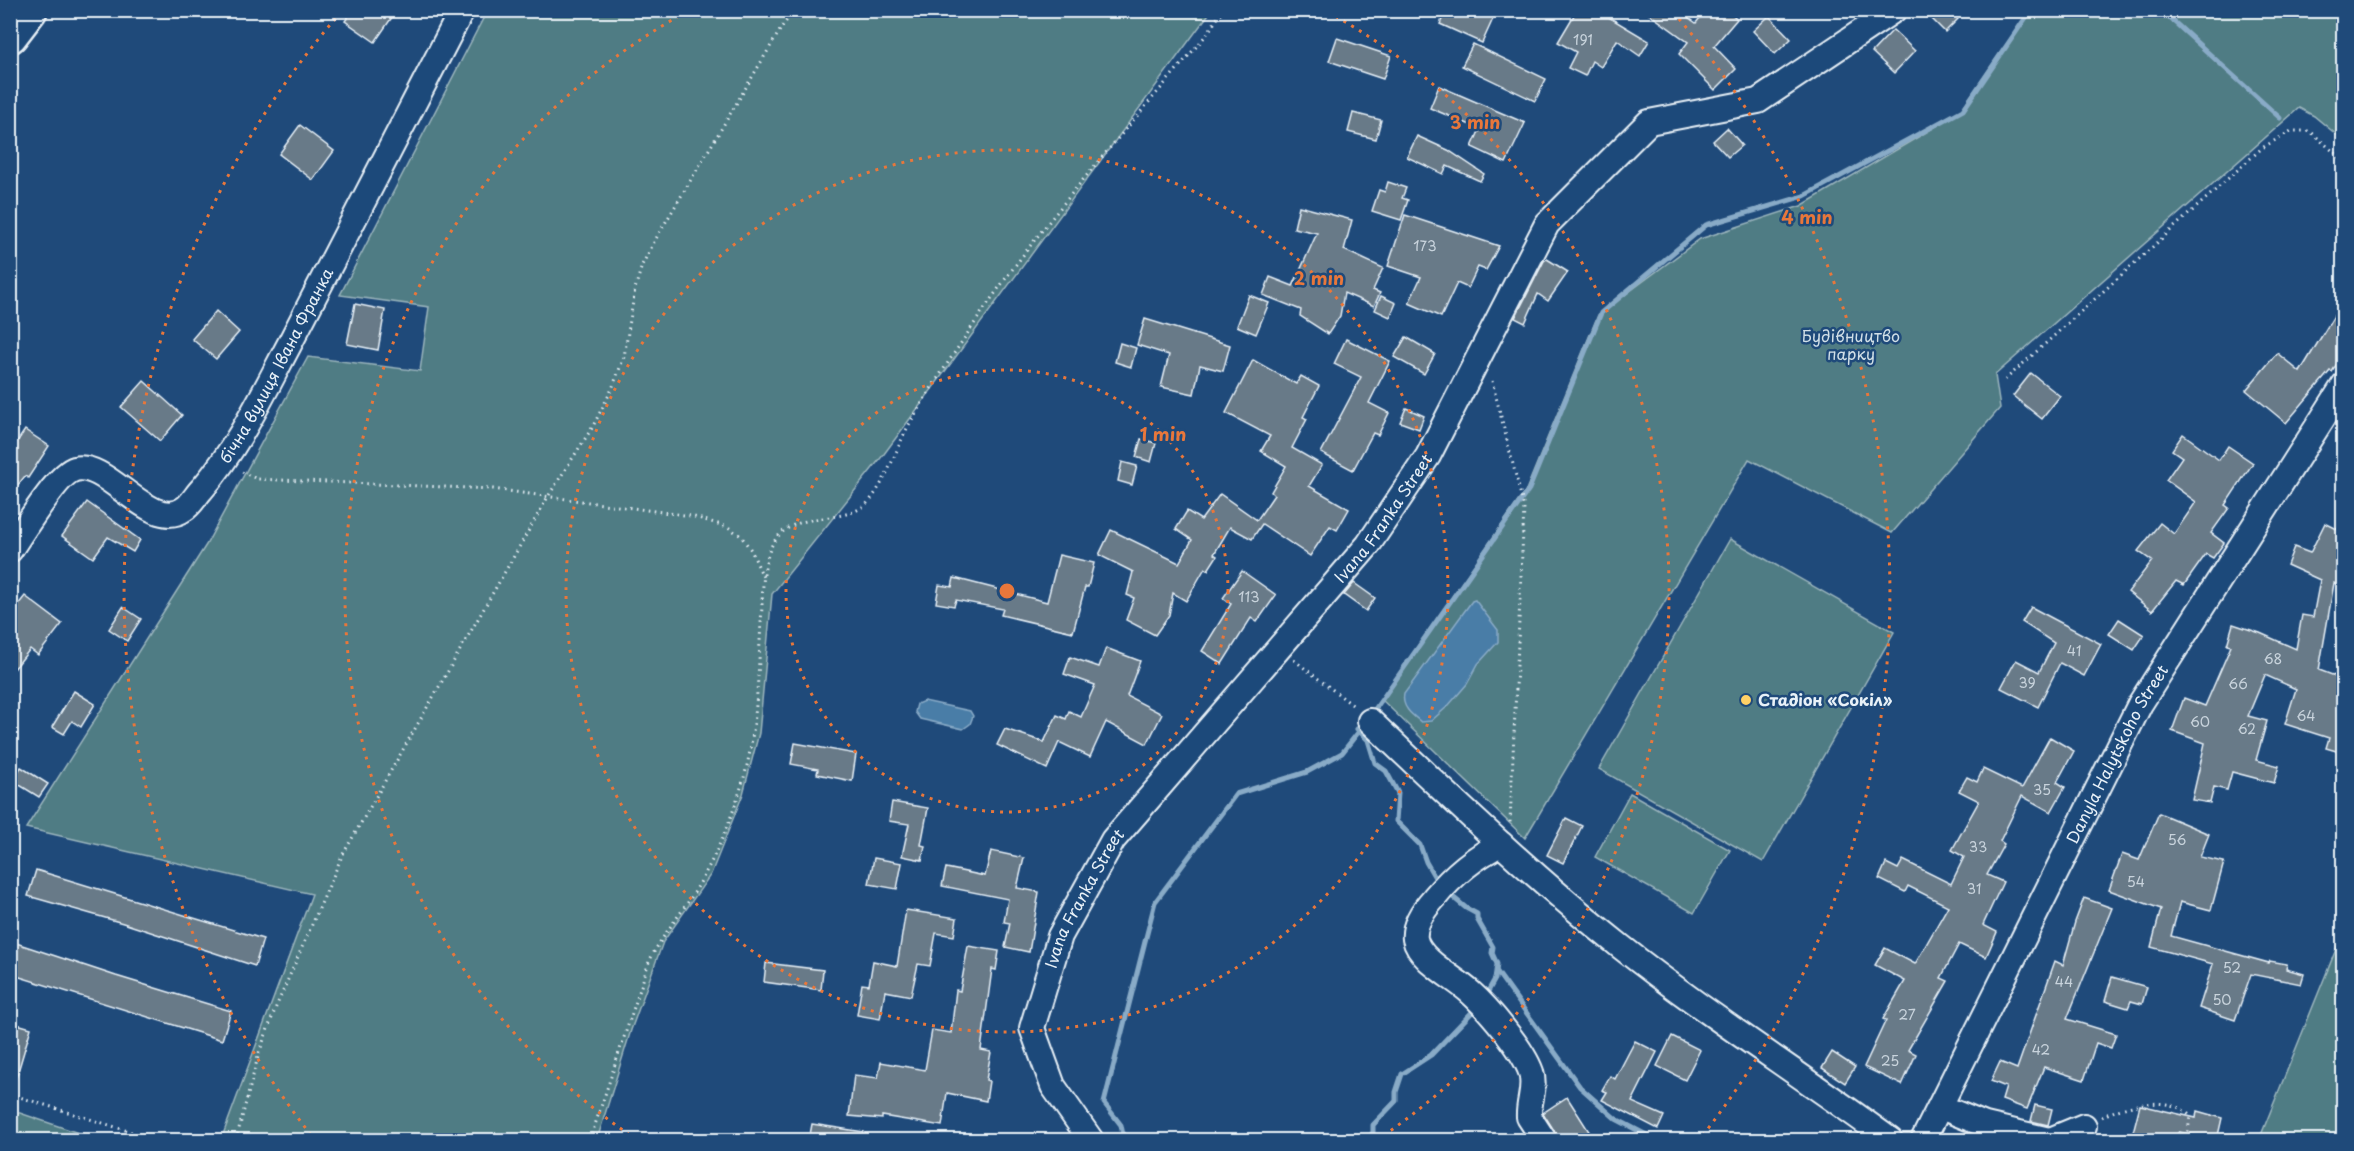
<svg xmlns="http://www.w3.org/2000/svg" width="2354" height="1151" viewBox="0 0 2354 1151" font-family="'Playpen Sans',sans-serif">
	<style>
		.green { fill: #507c84; stroke: #9cb6be; stroke-width: 1.5 }
		.water { fill: #4a7da7; stroke: #89abc7; stroke-width: 1.5 }
		.lines { fill: none; stroke-linecap: round; stroke-linejoin: round }
		.stream { stroke: #89abc7; stroke-width: 5 }
		.building { fill: #687a88; stroke: #e8f1f8; stroke-width: 1.5 }
		.minor-casing { stroke: #e8f1f8; stroke-width: 28 }
		.highway-casing { stroke: #e8f1f8; stroke-width: 38 }
		.path { stroke: #e8f1f8; stroke-width: 3; stroke-dasharray: 1.5 4.5; stroke-linecap: butt }
		.minor { stroke: #1f4a7a; stroke-width: 24 }
		.highway { stroke: #1f4a7a; stroke-width: 33 }
		.ring { fill: none; stroke: #e8773b; stroke-width: 3; stroke-dasharray: 3 6 }
		.poi-dot { fill: #ffd166; stroke: #1f4a7a; stroke-width: 2 }
		.labels { text-anchor: middle; stroke-width: 5; stroke-linejoin: round; paint-order: stroke }
		.number-label { font-size: 14px; fill: #c8d3dc }
		.park-label { font-size: 16px; fill: #d1dfe7; stroke: #1f4a7a }
		.street-label { font-size: 16px; fill: #e8f1f8; stroke: #1f4a7a }
		.poi-label { font-size: 16px; font-weight: bold; fill: #e8f1f8; stroke: #1f4a7a; text-anchor: start }
		.centre { fill: #e8773b; stroke: #1f4a7a; stroke-width: 3 }
		.ring-label { font-size: 18px; text-anchor: middle; font-weight: bold; fill: #e8773b; stroke: #1f4a7a; stroke-width: 5; stroke-linejoin: round; paint-order: stroke }
	</style>
	<rect width="100%" height="100%" fill="#1f4a7a"/>
	<filter id="ink" filterUnits="userSpaceOnUse"><feTurbulence type="fractalNoise" baseFrequency=".0167" numOctaves="2"/><feDisplacementMap in="SourceGraphic" scale="12" xChannelSelector="R" yChannelSelector="G"/><feConvolveMatrix kernelMatrix="1 2 1 2 8 2 1 2 1" color-interpolation-filters="sRGB"/></filter>
	<g filter="url(#ink)">
		<g class="green">
			<polygon points="487,11 1211,11 884,454 772,594 759,733 743,794 711,874 663,942 631,1030 597,1140 221,1140 312,894 26,828 206,545 308,357 420,371 429,307 340,295"/>
			<polygon points="2029,11 2343,11 2343,140 2314,116 2299,108 1995,375 2000,408 1892,533 1749,459 1525,838 1381,699 1526,490 1598,315 1700,239 1801,206 1959,113"/>
			<polygon points="1730,539 1894,632 1763,862 1599,769"/>
			<polygon points="1630,793 1730,850 1694,913 1595,857"/>
			<polygon points="2343,932 2343,1140 2259,1140"/>
			<polygon points="10,1110 11,1110 99,1140 11,1140"/>
		</g>
		<g class="water">
			<path d="M 1475,600 L 1498,630 L 1498,642 L 1478,664 L 1467,684 L 1448,706 L 1431,721 L 1421,722 C 1412,715 1401,707 1404,694 L 1472,601 Z"/>
			<polygon points="924,701 970,711 973,716 970,724 963,729 920,719 915,712 917,704"/>
		</g>
		<g class="lines">
			<g class="stream">
				<polyline points="2161,10 2280,118"/>
				<polyline points="1371,715 1529,489 1601,313 1706,225 1804,196 1963,110 2031,10"/>
				<polyline points="1357,729 1368,740 1375,763 1386,771 1398,793 1396,821 1420,845 1426,862 1437,881"/>
				<polyline points="1448,893 1466,908 1477,914 1477,919 1493,947 1492,953 1497,964 1495,979 1486,995"/>
				<polyline points="1497,972 1580,1087 1616,1119 1656,1140"/>
				<polyline points="1124,1140 1121,1125 1104,1103 1155,902 1236,794 1307,772 1342,753 1364,725"/>
				<polyline points="1368,1140 1373,1132 1373,1125 1396,1101 1396,1092 1402,1074 1431,1055 1476,1008"/>
			</g>
		</g>
		<g class="building">
			<polygon points="353,10 397,10 375,42 345,21"/>
			<polygon points="1446,10 1497,10 1482,43 1440,24"/>
			<polygon points="1577,10 1597,10 1649,41 1640,56 1617,40 1601,67 1592,61 1585,76 1568,68 1576,52 1558,42"/>
			<polygon points="1644,10 1678,10 1696,23 1706,10 1728,10 1737,19 1714,46 1736,69 1715,90 1679,54 1688,42"/>
			<polygon points="1923,10 1949,10 1958,19 1945,32"/>
			<polygon points="1769,16 1791,39 1775,54 1753,31"/>
			<polygon points="1893,30 1915,51 1894,73 1872,52"/>
			<polygon points="1337,38 1391,56 1383,79 1329,61"/>
			<polygon points="1473,44 1546,79 1535,101 1462,66"/>
			<polygon points="1439,86 1525,123 1506,163 1472,147 1480,129 1430,108"/>
			<polygon points="1353,113 1381,120 1376,139 1348,132"/>
			<polygon points="300,125 334,151 313,180 279,154"/>
			<polygon points="1727,128 1742,145 1728,157 1713,141"/>
			<polygon points="1417,136 1448,150 1484,174 1480,181 1447,166 1443,174 1407,157"/>
			<polygon points="1388,182 1406,188 1402,198 1408,200 1401,220 1372,211 1379,190 1385,192"/>
			<polygon points="1299,206 1352,220 1344,250 1383,268 1373,290 1380,293 1374,306 1344,293 1340,316 1328,334 1300,316 1301,310 1263,295 1270,277 1293,286 1317,233 1294,228"/>
			<polygon points="1405,215 1499,246 1486,270 1478,267 1468,288 1457,283 1441,317 1409,303 1421,277 1388,266"/>
			<polygon points="1547,259 1568,272 1548,301 1538,294 1525,323 1515,318 1544,261"/>
			<polygon points="1249,295 1269,303 1256,334 1237,326"/>
			<polygon points="1381,296 1396,303 1390,317 1375,310"/>
			<polygon points="2343,301 2343,354 2332,372 2330,371 2286,423 2246,390 2277,353 2300,372"/>
			<polygon points="355,304 385,310 378,350 347,344"/>
			<polygon points="216,311 239,332 216,359 192,339"/>
			<polygon points="1145,319 1230,345 1223,371 1200,365 1194,394 1161,387 1169,355 1137,345"/>
			<polygon points="1406,337 1435,354 1424,374 1394,357"/>
			<polygon points="1346,339 1390,361 1369,403 1389,413 1378,435 1373,433 1353,470 1321,453 1361,377 1334,364"/>
			<polygon points="1120,343 1136,348 1131,367 1115,362"/>
			<polygon points="1253,360 1296,384 1301,376 1319,386 1303,417 1307,419 1292,448 1322,465 1309,486 1349,509 1337,530 1330,526 1310,556 1262,524 1252,539 1230,527 1214,554 1217,556 1208,570 1205,568 1186,601 1173,593 1169,615 1155,635 1126,620 1134,598 1127,595 1133,572 1099,555 1111,530 1179,563 1192,540 1176,529 1187,511 1201,520 1220,494 1257,520 1274,495 1271,492 1286,466 1261,451 1270,436 1226,413"/>
			<polygon points="2031,373 2060,396 2042,419 2013,396"/>
			<polygon points="144,381 182,415 160,441 121,407"/>
			<polygon points="1406,408 1424,416 1419,429 1400,422"/>
			<polygon points="25,430 49,446 28,478 25,476 10,495 10,452"/>
			<polygon points="2183,434 2219,460 2228,446 2253,463 2225,505 2229,508 2211,533 2224,543 2213,558 2206,554 2184,585 2176,581 2152,611 2128,592 2152,561 2138,551 2160,523 2174,534 2196,502 2166,480 2182,457 2172,450"/>
			<polygon points="1141,439 1156,443 1151,462 1136,457"/>
			<polygon points="1122,462 1137,466 1132,485 1118,481"/>
			<polygon points="87,502 140,540 133,552 108,537 93,558 62,536"/>
			<polygon points="2325,523 2343,532 2343,586 2334,583 2319,670 2343,679 2343,753 2326,748 2329,738 2285,724 2296,689 2265,675 2248,716 2267,721 2256,760 2279,766 2274,783 2232,772 2227,790 2214,787 2210,803 2192,800 2205,743 2172,731 2184,698 2205,706 2231,646 2227,645 2233,624 2260,633 2296,649 2302,615 2313,617 2320,580 2287,565 2294,547 2310,553"/>
			<polygon points="1059,555 1094,563 1088,587 1085,587 1073,632 1001,615 1003,609 956,600 954,606 936,603 939,585 952,587 954,578 1047,602"/>
			<polygon points="1242,571 1276,595 1257,622 1251,618 1222,664 1202,651 1231,604 1223,598"/>
			<polygon points="1354,583 1375,598 1366,611 1344,595"/>
			<polygon points="25,596 62,624 38,655 30,649 10,674 10,615"/>
			<polygon points="123,607 141,619 127,641 109,629"/>
			<polygon points="2031,607 2101,644 2084,676 2060,663 2038,707 2001,688 2016,660 2039,672 2054,643 2022,622"/>
			<polygon points="2119,619 2144,635 2134,650 2109,634"/>
			<polygon points="1106,648 1140,661 1127,696 1162,714 1147,744 1106,722 1090,757 1059,742 1047,769 997,745 1005,729 1044,742 1057,715 1066,719 1069,711 1081,717 1095,685 1064,674 1070,657 1099,667"/>
			<polygon points="74,691 95,704 81,727 72,721 64,734 52,727"/>
			<polygon points="2050,737 2074,751 2057,782 2065,787 2051,812 2022,796 2000,841 2004,844 1987,875 2003,882 1983,925 1997,932 1986,957 1959,944 1941,978 1948,981 1908,1050 1916,1054 1902,1085 1864,1067 1886,1020 1883,1019 1905,981 1875,965 1885,948 1915,964 1948,906 1908,886 1905,892 1879,879 1886,863 1898,869 1903,860 1951,884 1964,857 1952,850 1979,801 1959,791 1967,777 1977,782 1983,769 2022,788"/>
			<polygon points="795,743 856,754 852,781 817,774 818,769 791,764"/>
			<polygon points="21,767 48,784 39,797 13,781"/>
			<polygon points="892,802 928,808 921,845 925,846 922,860 902,856 909,824 889,821"/>
			<polygon points="2159,813 2209,834 2200,857 2224,862 2211,910 2180,902 2171,936 2269,963 2270,961 2287,964 2286,969 2304,974 2301,984 2251,974 2235,1020 2199,1008 2213,964 2151,947 2161,909 2109,890 2122,854 2139,860"/>
			<polygon points="1566,818 1582,826 1563,863 1547,855"/>
			<polygon points="991,851 1024,858 1017,888 1039,892 1029,952 1005,947 1010,923 1004,922 1008,899 942,886 946,868 985,876"/>
			<polygon points="874,858 902,863 897,889 869,884"/>
			<polygon points="36,870 263,939 255,966 123,923 28,896"/>
			<polygon points="2084,898 2112,908 2067,1019 2116,1034 2111,1048 2096,1043 2084,1080 2044,1067 2027,1109 2002,1100 2006,1087 1991,1081 2000,1062 2017,1069 2055,961 2063,965 2075,922"/>
			<polygon points="906,910 957,918 954,936 936,933 930,966 918,964 911,996 885,991 880,1019 857,1015 862,984 869,985 873,961 897,966"/>
			<polygon points="10,941 116,976 231,1011 222,1040 10,974"/>
			<polygon points="968,946 999,951 996,970 992,969 981,1050 991,1052 986,1080 989,1081 986,1101 947,1093 942,1126 882,1116 882,1119 849,1116 854,1075 878,1078 881,1062 925,1070 932,1030 951,1033 956,990 960,991"/>
			<polygon points="766,963 823,970 821,990 764,982"/>
			<polygon points="2112,977 2147,987 2142,1004 2131,1001 2128,1008 2105,1001"/>
			<polygon points="10,1022 31,1028 14,1085 10,1085"/>
			<polygon points="1672,1036 1700,1050 1685,1080 1657,1066"/>
			<polygon points="1635,1041 1657,1052 1632,1102 1664,1116 1658,1129 1602,1100 1607,1092 1602,1090 1610,1076 1615,1079"/>
			<polygon points="1832,1052 1855,1067 1845,1083 1822,1068"/>
			<polygon points="1567,1097 1590,1133 1578,1140 1560,1140 1543,1113"/>
			<polygon points="2035,1105 2052,1109 2048,1125 2031,1121"/>
			<polygon points="2140,1105 2196,1118 2197,1111 2222,1118 2217,1140 2179,1132 2177,1140 2131,1140"/>
			<polygon points="812,1124 863,1132 862,1140 809,1140"/>
		</g>
		<g class="lines">
			<g class="minor-casing">
				<g id="minor">
					<path id="s1" d="M 10,550 C 21,534 58,473 75,469 C 107,460 151,533 184,509 C 191,505 196,495 202,489 C 238,447 263,394 289,345 C 347,234 404,122 462,10"/>
					<path d="M 1370,721 C 1451,798 1532,876 1620,946 C 1707,1015 1801,1074 1890,1140"/>
					<path d="M 1501,844 C 1474,857 1453,875 1434,898 C 1425,908 1413,924 1415,939 C 1419,960 1455,978 1470,992 C 1488,1008 1523,1049 1531,1072 C 1536,1089 1528,1101 1529,1117 L 1544,1140"/>
					<polyline points="1941,1107 1985,1125 2049,1140"/>
					<path id="s2" d="M 1091,1140 L 1053,1086 L 1032,1028 L 1060,936 L 1113,840 L 1368,545 L 1428,456 L 1547,224 L 1649,122 L 1758,101 L 1894,10"/>
					<path id="s3" d="M 1923,1140 L 2140,704 L 2344,385"/>
					<polyline points="2050,1140 2084,1126"/>
				</g>
			</g>
			<g class="highway-casing">
				<polyline id="highway" points="10,36 30,10"/>
			</g>
			<g class="path">
				<polyline points="2005,380 2262,148 2291,131 2310,131 2344,161"/>
				<polyline points="1492,381 1524,508 1510,823"/>
				<polyline points="242,472 257,479 493,489 691,516 728,527 741,536 751,550 763,577"/>
				<polyline points="1294,660 1355,707"/>
				<polyline points="10,1094 157,1140"/>
				<path d="M 2102,1117 C 2123,1105 2172,1094 2190,1116 L 2187,1140"/>
				<polyline points="236,1140 259,1053 276,1007 342,856 549,495 592,428 612,389 624,357 635,289 642,265 658,235 782,27 794,10"/>
				<path d="M 590,1140 L 649,962 C 660,938 678,918 692,896 C 714,861 731,821 743,781 C 757,733 758,674 761,623 C 763,599 761,567 772,545 C 794,505 848,529 871,499 C 889,476 896,448 910,423 C 931,387 955,352 978,318 C 1046,217 1129,127 1207,34 L 1223,10"/>
			</g>
			<use href="#minor" class="minor"/>
			<use href="#highway" class="highway"/>
		</g>
	</g>
	<g class="ring">
		<circle cx="1007" cy="591" r="221"/>
		<circle cx="1007" cy="591" r="441"/>
		<path d="M637 1140A662 662 0 0 1 686 12M1328 12A662 662 0 0 1 1377 1140"/>
		<path d="M311 1135A883 883 0 0 1 341 12M1673 12A883 883 0 0 1 1703 1135"/>
	</g>
	<circle class="poi-dot" cx="1746" cy="700" r="6"/>
	<g class="labels">
		<g class="number-label">
			<text x="1583" y="45">191</text>
			<text x="1425" y="251">173</text>
			<text x="1249" y="602">113</text>
			<text x="2074" y="656">41</text>
			<text x="2273" y="664">68</text>
			<text x="2027" y="688">39</text>
			<text x="2238" y="689">66</text>
			<text x="2306" y="721">64</text>
			<text x="2200" y="727">60</text>
			<text x="2247" y="734">62</text>
			<text x="2042" y="795">35</text>
			<text x="2177" y="845">56</text>
			<text x="1978" y="852">33</text>
			<text x="2136" y="887">54</text>
			<text x="1974" y="894">31</text>
			<text x="2232" y="973">52</text>
			<text x="2064" y="987">44</text>
			<text x="2222" y="1005">50</text>
			<text x="1907" y="1020">27</text>
			<text x="2041" y="1055">42</text>
			<text x="1890" y="1066">25</text>
		</g>
		<g class="park-label">
			<text x="1851" y="342">Будівництво<tspan x="1851" dy="18">парку</tspan></text>
		</g>
		<g class="street-label">
			<text dy="6" stroke="none"><textPath href="#s1" startOffset="399">бічна вулиця Івана Франка</textPath></text>
			<text dy="6" stroke="none"><textPath href="#s2" startOffset="754">Ivana Franka Street</textPath></text>
			<text dy="6" stroke="none"><textPath href="#s3" startOffset="432">Danyla Halytskoho Street</textPath></text>
			<text dy="6" stroke="none"><textPath href="#s2" startOffset="268">Ivana Franka Street</textPath></text>
		</g>
		<g class="poi-label">
			<text x="1758" y="706">Стадіон «Сокіл»</text>
		</g>
	</g>
	<circle cx="1007" cy="591" r="9" class="centre"/>
	<g class="ring-label">
		<text x="1475" y="129">3 min</text>
		<text x="1807" y="224">4 min</text>
		<text x="1319" y="285">2 min</text>
		<text x="1163" y="441">1 min</text>
	</g>
	<rect width="2354" height="1151" fill="none" stroke="#1f4a7a" stroke-width="36"/>
	<rect x="18" y="18" width="2318" height="1115" fill="none" stroke="#e8f1f8" stroke-width="2" filter="url(#ink)"/>
</svg>
